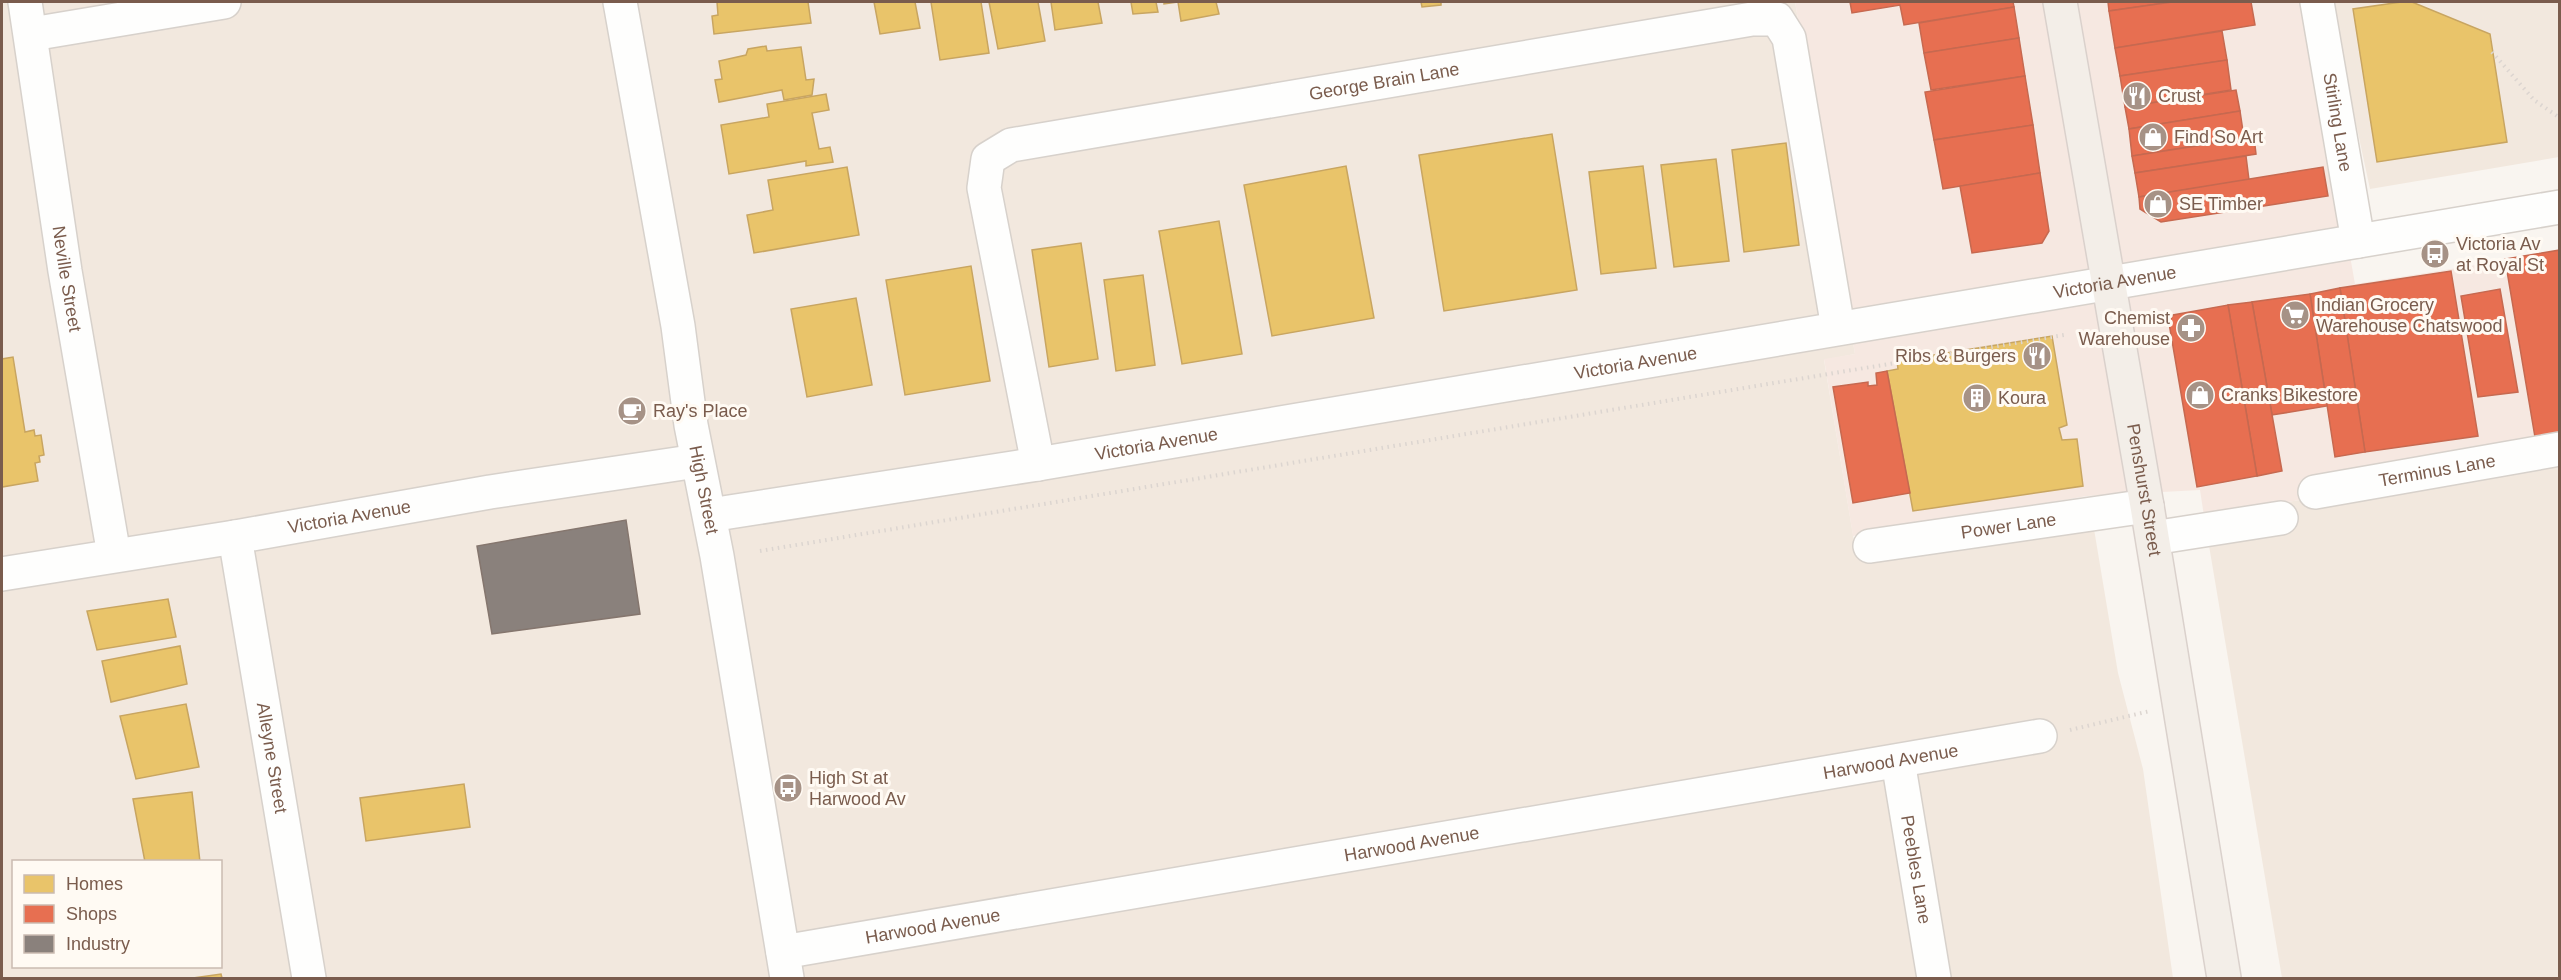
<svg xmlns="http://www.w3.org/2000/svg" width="2561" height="980" viewBox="0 0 2561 980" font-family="Arial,sans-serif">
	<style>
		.residential { fill: #f2e8de; fill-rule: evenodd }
		.commercial { fill: #f6e8e1 }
		.homes { fill: #e9c46a; stroke: #c8a561; stroke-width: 1.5 }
		.shops { fill: #e76f51; stroke: #c66950; stroke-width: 1.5 }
		.industry { fill: #8a817c; stroke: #85766e; stroke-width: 1.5 }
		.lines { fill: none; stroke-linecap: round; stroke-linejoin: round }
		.minor-casing { stroke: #d7d1cb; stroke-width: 36 }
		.major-casing { stroke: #dad1cc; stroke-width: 36 }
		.path { stroke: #dcd5d0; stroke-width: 4; stroke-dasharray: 1.5 4.5; stroke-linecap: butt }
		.minor { stroke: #fefefd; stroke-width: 33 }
		.major { stroke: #f3eee8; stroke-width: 33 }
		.labels { text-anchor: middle; stroke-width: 6; stroke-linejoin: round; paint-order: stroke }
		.street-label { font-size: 18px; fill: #7a5c4d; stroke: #fffaf3 }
		.poi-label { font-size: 18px; fill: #7a5c4d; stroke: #fffaf3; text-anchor: start }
	</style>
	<rect width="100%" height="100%" fill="#f9f5f0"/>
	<g class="residential">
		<path d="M 2,2 L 1795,2 L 1855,354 L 1824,360 L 1857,559 L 2093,523 L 2118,673 L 2143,769 L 2173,978 L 2,978 ZM 14,862 L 220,862 L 220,966 L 14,966 Z"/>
		<polygon points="2330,2 2559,2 2559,157 2370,189"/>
		<polygon points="2559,457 2559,978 2282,978 2204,516"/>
	</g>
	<polygon class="commercial" points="1795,2 2305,2 2355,284 2559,252 2559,457 2204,516 2200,490 2087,496 1853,536 1824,359 1855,354"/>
	<g class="homes">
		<polygon points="717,2 808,2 811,23 714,34 712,16 718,15"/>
		<polygon points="874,2 915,2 920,28 880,34"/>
		<polygon points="931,2 981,2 989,53 940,60"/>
		<polygon points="989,2 1038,2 1045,41 998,49"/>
		<polygon points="1051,2 1098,2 1102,23 1055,30"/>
		<polygon points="1131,2 1156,2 1158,12 1133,14"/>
		<polygon points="1164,2 1216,2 1219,14 1181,21 1178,2 1164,4"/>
		<polygon points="1421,2 1441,2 1441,5 1422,7"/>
		<polygon points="2401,2 2412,2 2490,34 2507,142 2377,162 2353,9"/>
		<polygon points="766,46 767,51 801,47 806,80 814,79 812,95 784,100 782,90 719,102 715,80 722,79 719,61 746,55 748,49"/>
		<polygon points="826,94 829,110 812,113 819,149 830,147 833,162 806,166 806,161 729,174 721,125 769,117 767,104"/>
		<polygon points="1552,134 1577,290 1444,311 1419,155"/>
		<polygon points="1786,143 1799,245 1744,252 1732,150"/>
		<polygon points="1716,159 1729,261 1674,267 1661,165"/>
		<polygon points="1346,166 1374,318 1272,336 1244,185"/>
		<polygon points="1643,166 1656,268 1601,274 1589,172"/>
		<polygon points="847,167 859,235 754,253 747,215 773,210 768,180"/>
		<polygon points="1219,221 1242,354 1182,364 1159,231"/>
		<polygon points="1081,243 1098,359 1049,367 1032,250"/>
		<polygon points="971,266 990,381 905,395 886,280"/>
		<polygon points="1143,275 1155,365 1116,371 1104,280"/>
		<polygon points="856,298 872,385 807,397 791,309"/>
		<polygon points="2052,336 2067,425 2059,428 2062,440 2077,439 2083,486 1913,511 1887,371 1898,369 1897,361"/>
		<polygon points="13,357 25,432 34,430 35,436 41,435 44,455 39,456 40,462 35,463 38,481 2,487 2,359"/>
		<polygon points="168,599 176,637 97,650 87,611"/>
		<polygon points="180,646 187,684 111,702 102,661"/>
		<polygon points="186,704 199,767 136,779 120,716"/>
		<polygon points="464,784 470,827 366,841 360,798"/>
		<polygon points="192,792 200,862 145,862 133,799"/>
		<polygon points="221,974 222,978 193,978"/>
	</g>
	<g class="shops">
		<polygon points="1850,2 2013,2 2014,7 1904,25 1900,5 1852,13"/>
		<polygon points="2108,2 2172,2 2109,11"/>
		<polygon points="2172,2 2251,2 2255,25 2115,48 2109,11"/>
		<polygon points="2014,7 2019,38 1924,53 1919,23"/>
		<polygon points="2222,31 2227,60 2120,76 2115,48"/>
		<polygon points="2019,38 2025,76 1931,90 1924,53"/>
		<polygon points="2227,60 2231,90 2125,107 2120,76"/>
		<polygon points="2025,76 2033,125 1934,140 1925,92"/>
		<polygon points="2236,90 2240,111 2129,129 2125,107"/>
		<polygon points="2240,111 2244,138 2132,156 2129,129"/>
		<polygon points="2033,125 2040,173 1943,189 1934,140"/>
		<polygon points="2254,137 2256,154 2135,173 2132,156"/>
		<polygon points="2246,156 2249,180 2139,197 2135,173"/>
		<polygon points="2323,167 2328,196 2161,222 2140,209 2139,197"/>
		<polygon points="2040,173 2049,231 2042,243 1972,253 1960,186"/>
		<polygon points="2560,250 2560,440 2536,443 2505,259"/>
		<polygon points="2451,271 2478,436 2365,452 2340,288"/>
		<polygon points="2340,288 2365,452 2335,457 2310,294"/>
		<polygon points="2500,289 2518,392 2478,397 2461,296"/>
		<polygon points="2310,294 2327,406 2272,415 2252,302"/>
		<polygon points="2252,302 2282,471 2257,476 2228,305"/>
		<polygon points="2228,305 2257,476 2197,487 2169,323 2173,315"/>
		<polygon points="1887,371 1910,493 1853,503 1833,387 1868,382 1868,386 1877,385 1876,373"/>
	</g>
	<polygon class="industry" points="626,520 640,614 492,634 477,546"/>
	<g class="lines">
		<g class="minor-casing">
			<g id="minor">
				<path id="s1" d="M 25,2 L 65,271 L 114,555"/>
				<path id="s2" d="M 620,2 L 678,326 L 691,425 L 717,556 L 787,978"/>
				<path id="s3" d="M 2317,2 L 2358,241"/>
				<polyline points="32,34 224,2"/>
				<path id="s4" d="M 1038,464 L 984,188 L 988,159 L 1011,145 L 1752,19 L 1777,19 L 1789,38 L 1838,328"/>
				<path id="s5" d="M 2315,492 L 2560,449"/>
				<path id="s6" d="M 710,515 L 1038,464 L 2560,207"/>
				<path id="s7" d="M 235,537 L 309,978"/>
				<polyline points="2153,538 2281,518"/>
				<path id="s8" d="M 1870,546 L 2147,506"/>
				<path id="s9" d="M 2,574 L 235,537 L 490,492 L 697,461"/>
				<path id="s10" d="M 1898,761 L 1934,978"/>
				<path id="s11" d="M 783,952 L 2040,736"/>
			</g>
		</g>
		<g class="major-casing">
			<g id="major">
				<path id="s12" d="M 2060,2 L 2147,506 L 2224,978"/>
			</g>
		</g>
		<g class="path">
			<polyline points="2492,52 2534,100 2560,118"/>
			<polyline points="760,551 2064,335"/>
			<polyline points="2070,730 2150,711"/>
		</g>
		<use href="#minor" class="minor"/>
		<use href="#major" class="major"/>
	</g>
	<defs>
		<g id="restaurant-disc" transform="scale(1.5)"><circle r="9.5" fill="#a69286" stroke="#fffaf3"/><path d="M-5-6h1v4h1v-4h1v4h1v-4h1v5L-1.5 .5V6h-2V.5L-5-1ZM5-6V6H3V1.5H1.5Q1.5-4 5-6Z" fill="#fff"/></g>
		<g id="shop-disc" transform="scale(1.5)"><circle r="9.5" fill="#a69286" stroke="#fffaf3"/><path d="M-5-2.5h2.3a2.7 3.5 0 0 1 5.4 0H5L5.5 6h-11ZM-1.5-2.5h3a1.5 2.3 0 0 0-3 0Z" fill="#fff"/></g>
		<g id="bus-disc" transform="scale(1.5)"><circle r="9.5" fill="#a69286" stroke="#fffaf3"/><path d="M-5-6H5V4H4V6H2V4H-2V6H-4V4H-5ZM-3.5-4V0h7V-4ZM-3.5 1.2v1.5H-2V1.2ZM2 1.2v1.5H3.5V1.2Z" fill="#fff"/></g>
		<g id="supermarket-disc" transform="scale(1.5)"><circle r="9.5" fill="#a69286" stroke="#fffaf3"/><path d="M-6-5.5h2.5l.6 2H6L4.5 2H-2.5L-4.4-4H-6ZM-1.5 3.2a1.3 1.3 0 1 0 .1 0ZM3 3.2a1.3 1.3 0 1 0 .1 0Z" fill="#fff"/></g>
		<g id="pharmacy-disc" transform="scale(1.5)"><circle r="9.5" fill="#a69286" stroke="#fffaf3"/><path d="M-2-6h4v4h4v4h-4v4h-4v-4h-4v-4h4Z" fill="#fff"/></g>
		<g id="building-disc" transform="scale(1.5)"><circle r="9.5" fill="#a69286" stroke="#fffaf3"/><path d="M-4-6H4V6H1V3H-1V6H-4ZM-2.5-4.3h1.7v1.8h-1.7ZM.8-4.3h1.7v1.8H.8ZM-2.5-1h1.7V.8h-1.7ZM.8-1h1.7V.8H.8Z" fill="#fff"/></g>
		<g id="cafe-disc" transform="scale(1.5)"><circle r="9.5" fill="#a69286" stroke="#fffaf3"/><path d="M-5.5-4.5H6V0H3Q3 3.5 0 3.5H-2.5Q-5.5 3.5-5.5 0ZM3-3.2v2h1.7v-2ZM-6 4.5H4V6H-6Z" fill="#fff"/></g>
	</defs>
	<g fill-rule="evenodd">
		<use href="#restaurant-disc" x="2137" y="96"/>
		<use href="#shop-disc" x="2153" y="137"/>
		<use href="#shop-disc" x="2158" y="204"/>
		<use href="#bus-disc" x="2435" y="254"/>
		<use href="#supermarket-disc" x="2295" y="315"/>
		<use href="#pharmacy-disc" x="2191" y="328"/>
		<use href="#restaurant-disc" x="2037" y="356"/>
		<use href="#shop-disc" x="2200" y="395"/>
		<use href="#building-disc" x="1977" y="398"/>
		<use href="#cafe-disc" x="632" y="411"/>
		<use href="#bus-disc" x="788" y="788"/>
	</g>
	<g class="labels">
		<g class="street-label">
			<text dy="6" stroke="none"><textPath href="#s4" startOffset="716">George Brain Lane</textPath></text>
			<text dy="6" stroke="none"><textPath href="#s3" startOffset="122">Stirling Lane</textPath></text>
			<text dy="6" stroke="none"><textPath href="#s1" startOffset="280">Neville Street</textPath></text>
			<text dy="6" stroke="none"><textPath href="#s6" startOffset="1424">Victoria Avenue</textPath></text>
			<text dy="6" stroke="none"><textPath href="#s6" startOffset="938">Victoria Avenue</textPath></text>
			<text dy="6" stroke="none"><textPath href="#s6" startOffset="452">Victoria Avenue</textPath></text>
			<text dy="6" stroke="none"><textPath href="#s5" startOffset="124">Terminus Lane</textPath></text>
			<text dy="6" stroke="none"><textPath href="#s2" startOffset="495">High Street</textPath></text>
			<text dy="6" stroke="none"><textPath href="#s12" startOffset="495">Penshurst Street</textPath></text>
			<text dy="6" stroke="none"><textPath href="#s9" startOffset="352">Victoria Avenue</textPath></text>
			<text dy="6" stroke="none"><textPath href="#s8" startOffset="140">Power Lane</textPath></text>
			<text dy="6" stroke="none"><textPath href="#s7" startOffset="224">Alleyne Street</textPath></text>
			<text dy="6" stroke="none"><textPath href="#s11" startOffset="1124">Harwood Avenue</textPath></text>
			<text dy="6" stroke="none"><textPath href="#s11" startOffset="638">Harwood Avenue</textPath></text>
			<text dy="6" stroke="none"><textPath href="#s10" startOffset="110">Peebles Lane</textPath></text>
			<text dy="6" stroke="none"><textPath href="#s11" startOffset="152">Harwood Avenue</textPath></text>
		</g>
		<g class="poi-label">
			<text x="2158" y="102">Crust</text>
			<text x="2174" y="143">Find So Art</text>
			<text x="2179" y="210">SE Timber</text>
			<text x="2456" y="250">Victoria Av<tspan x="2456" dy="21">at Royal St</tspan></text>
			<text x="2316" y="311">Indian Grocery<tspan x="2316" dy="21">Warehouse Chatswood</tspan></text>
			<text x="2170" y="324" text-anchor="end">Chemist<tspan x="2170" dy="21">Warehouse</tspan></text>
			<text x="2016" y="362" text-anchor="end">Ribs &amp; Burgers</text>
			<text x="2221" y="401">Cranks Bikestore</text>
			<text x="1998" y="404">Koura</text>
			<text x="653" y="417">Ray's Place</text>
			<text x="809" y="784">High St at<tspan x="809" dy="21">Harwood Av</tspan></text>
		</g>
	</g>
	<rect width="2561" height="980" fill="none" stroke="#7a5c4d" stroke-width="6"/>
	<rect x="12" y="860" width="210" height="108" fill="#fffaf3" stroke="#cabbb1" stroke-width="1.5"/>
	<rect x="24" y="875" width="30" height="18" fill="#e9c46a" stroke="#cabbb1" stroke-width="1.5"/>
	<text x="66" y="890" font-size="18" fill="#7a5c4d">Homes</text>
	<rect x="24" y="905" width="30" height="18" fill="#e76f51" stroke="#cabbb1" stroke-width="1.5"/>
	<text x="66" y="920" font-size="18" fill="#7a5c4d">Shops</text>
	<rect x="24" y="935" width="30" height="18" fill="#8a817c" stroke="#cabbb1" stroke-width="1.5"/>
	<text x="66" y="950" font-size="18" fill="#7a5c4d">Industry</text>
</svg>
